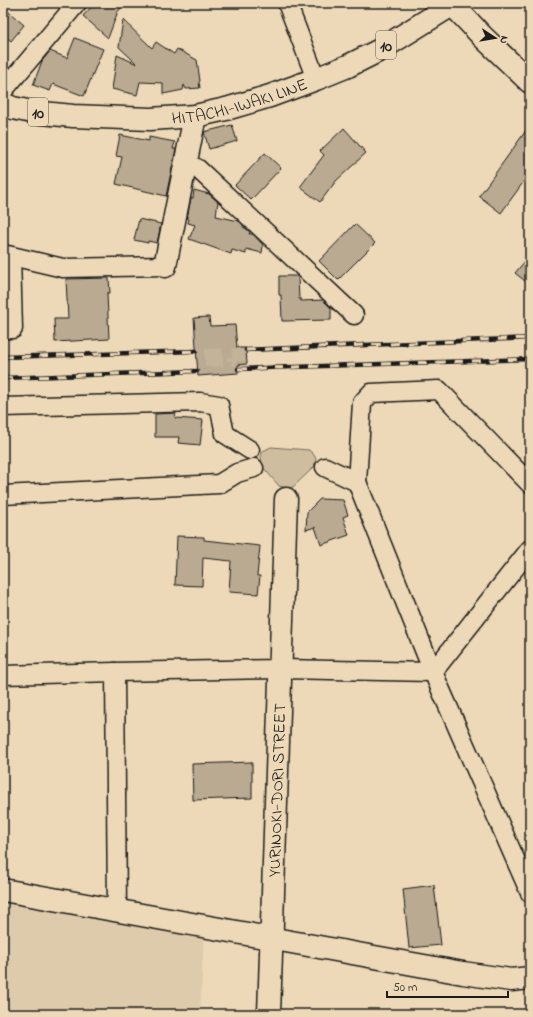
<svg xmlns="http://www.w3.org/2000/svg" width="533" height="1017" viewBox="0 0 533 1017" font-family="'Indie Flower',sans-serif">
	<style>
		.built { fill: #ddcbac }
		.green { fill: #cfbda0; stroke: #766c5e }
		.building { fill: #b9aa91; stroke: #1c1c1c }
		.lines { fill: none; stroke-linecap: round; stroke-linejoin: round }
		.street-tunnel { stroke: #c3b398; stroke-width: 18; stroke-dasharray: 18 9; stroke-linecap: butt }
		.street-casing { stroke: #1c1c1c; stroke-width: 21 }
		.secondary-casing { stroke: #1c1c1c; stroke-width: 25 }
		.primary-casing { stroke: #1c1c1c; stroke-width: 25 }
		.street { stroke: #edd9b7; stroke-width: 18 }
		.secondary { stroke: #edd9b7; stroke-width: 22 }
		.primary { stroke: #edd9b7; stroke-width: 22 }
		.rail-casing { stroke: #1c1c1c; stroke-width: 4.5 }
		.rail { stroke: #edd9b7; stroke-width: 3; stroke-dasharray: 9; stroke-linecap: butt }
		.labels { text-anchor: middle; stroke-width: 3; stroke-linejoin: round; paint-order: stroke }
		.shield { fill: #edd9b7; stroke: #5b554a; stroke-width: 1 }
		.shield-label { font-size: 16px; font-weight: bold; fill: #1c1c1c }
		.street-label { font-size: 17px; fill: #1c1c1c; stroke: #edd9b7 }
	</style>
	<rect width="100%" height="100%" fill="#edd9b7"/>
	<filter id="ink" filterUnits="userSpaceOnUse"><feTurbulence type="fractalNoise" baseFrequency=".025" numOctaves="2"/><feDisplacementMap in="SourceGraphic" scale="8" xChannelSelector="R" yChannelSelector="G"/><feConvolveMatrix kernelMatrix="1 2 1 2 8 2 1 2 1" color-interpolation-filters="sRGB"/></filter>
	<g filter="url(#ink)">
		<polygon class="built" points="3,894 204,931 200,1014 3,1014"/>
		<polygon class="green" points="271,447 309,450 314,455 316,459 314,467 293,487 287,488 279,486 262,466 261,456 263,451"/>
		<g class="building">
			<polygon points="95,3 125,3 116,14 117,14 108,38 83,16"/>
			<polygon points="3,7 24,25 11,41 3,34"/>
			<polygon points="123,20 152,48 156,42 174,54 177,49 197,60 200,81 199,82 200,88 186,89 184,85 183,90 163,94 163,83 140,82 137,95 112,89 117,55 137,64 119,47"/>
			<polygon points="75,38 103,49 84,96 53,84 50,91 33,85 42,61 50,51 67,58"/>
			<polygon points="232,125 237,141 209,149 204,132"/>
			<polygon points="530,125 530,173 501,213 479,196"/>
			<polygon points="344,128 366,153 336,181 320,202 300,187 324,155 320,151"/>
			<polygon points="120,135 149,141 149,137 175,142 173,149 176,149 166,196 116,184 122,157 116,156"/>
			<polygon points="265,153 281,168 251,200 235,185"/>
			<polygon points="194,190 209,194 218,202 216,216 239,221 243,225 243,227 245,228 250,232 249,234 253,234 263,245 262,253 246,249 246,254 232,250 231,254 189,239 195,225 188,223 189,219 187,218 191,198 193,198"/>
			<polygon points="139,219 161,224 157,243 148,241 148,243 134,240"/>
			<polygon points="355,224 375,243 338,280 319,261"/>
			<polygon points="530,255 530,285 515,273"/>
			<polygon points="279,276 297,276 298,277 299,299 301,299 301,301 323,300 331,308 331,320 282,321 281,295 279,295"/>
			<polygon points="109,278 110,293 107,293 109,339 55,342 54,319 68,319 66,279"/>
			<polygon points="209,317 210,326 235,325 237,348 246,348 247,364 238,365 238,373 198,376 194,318"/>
			<polygon points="176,413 175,418 203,420 200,445 178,443 179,437 155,437 155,414"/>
			<polygon points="320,499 343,500 348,515 343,517 349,535 321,545 315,527 306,530 307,512"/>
			<polygon points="177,536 204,537 204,540 260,546 257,576 260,576 258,594 229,592 231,561 203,558 202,586 175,585"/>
			<polygon points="252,762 252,798 193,800 192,764"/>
			<polygon points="434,885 441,945 409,948 403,889"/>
		</g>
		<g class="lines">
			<polyline class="street-tunnel" points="205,358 236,357 236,361"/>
			<g class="street-casing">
				<g id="street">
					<polyline points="287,3 316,79"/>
					<polyline points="3,91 77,3"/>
					<polyline points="185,166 197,168 354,315"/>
					<polyline points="3,254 63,268 165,266"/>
					<polyline points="3,329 13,329 11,256"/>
					<polyline points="3,407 200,402 219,405 225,434 250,450"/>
					<polyline points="325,467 357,482 433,672 530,893"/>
					<polyline points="357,482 362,403 371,393 439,390 530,484"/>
					<polyline points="3,495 219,484 237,473 254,468"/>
					<polyline points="115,672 117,911"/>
					<polyline points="3,675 115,672 281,669 433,672 530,549"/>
				</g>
			</g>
			<g class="secondary-casing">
				<g id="secondary">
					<polyline points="451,3 482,36 530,82"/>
					<polyline points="165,266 195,116"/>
					<polyline points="3,890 463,973 511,980 530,978"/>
					<path id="s1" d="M 269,1014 L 286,499"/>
				</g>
			</g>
			<g class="primary-casing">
				<g id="primary">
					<path id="s2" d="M 3,104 L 13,108 L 32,112 L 73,116 L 150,119 L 195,116 L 226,109 L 270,96 L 316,79 L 348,66 L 378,51 L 455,3"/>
				</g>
			</g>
			<use href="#street" class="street"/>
			<use href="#secondary" class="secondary"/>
			<use href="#primary" class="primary"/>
			<g class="rail-casing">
				<g id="rail">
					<polyline points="246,350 530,338"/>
					<polyline points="3,357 196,351"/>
					<polyline points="238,369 530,359"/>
					<polyline points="3,378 197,371"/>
				</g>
			</g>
			<use href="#rail" class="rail"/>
		</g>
	</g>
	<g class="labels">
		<g class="shield">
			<rect x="376" y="31" width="20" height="28" rx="3"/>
			<rect x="28" y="98" width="20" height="28" rx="3"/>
		</g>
		<g class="shield-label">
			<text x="386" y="51">10</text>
			<text x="38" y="118">10</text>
		</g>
		<g class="street-label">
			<text dy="6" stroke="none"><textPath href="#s2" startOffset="240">HITACHI-IWAKI LINE</textPath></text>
			<text dy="6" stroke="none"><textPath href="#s1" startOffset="224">YURINOKI-DORI STREET</textPath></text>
		</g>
	</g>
	<rect width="533" height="1017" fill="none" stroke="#edd9b7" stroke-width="16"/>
	<rect x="8" y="8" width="517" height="1001" fill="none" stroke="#1c1c1c" stroke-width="1.5" filter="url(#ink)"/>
	<g transform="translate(495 38) rotate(102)" stroke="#edd9b7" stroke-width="3" paint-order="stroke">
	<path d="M0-3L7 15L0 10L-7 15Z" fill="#1c1c1c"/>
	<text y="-6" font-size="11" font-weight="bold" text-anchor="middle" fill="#1c1c1c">N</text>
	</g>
	<path d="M387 991v6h121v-6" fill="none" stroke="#1c1c1c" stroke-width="2"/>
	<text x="393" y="991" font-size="12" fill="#1c1c1c" stroke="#edd9b7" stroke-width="3" paint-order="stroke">50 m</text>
</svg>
